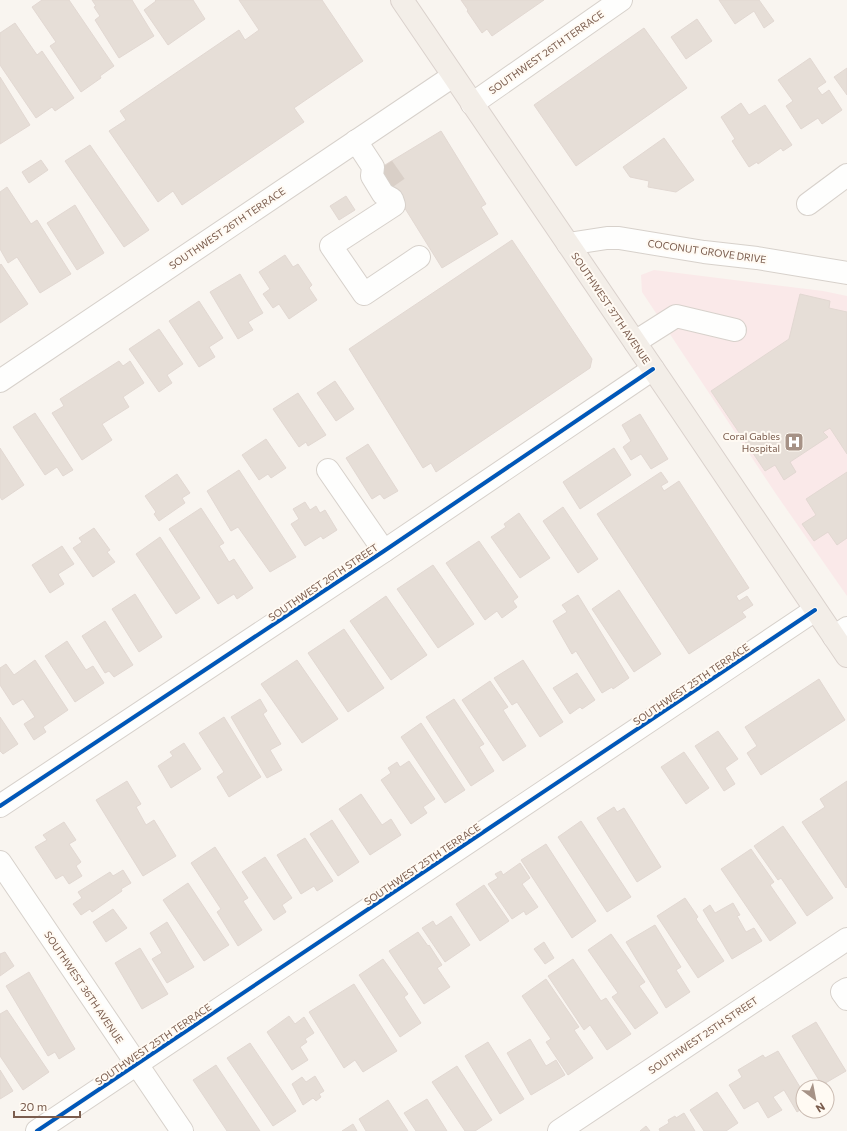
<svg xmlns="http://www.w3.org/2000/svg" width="847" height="1131" viewBox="0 0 847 1131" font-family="Commissioner,sans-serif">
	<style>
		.medical { fill: #fae9e9 }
		.building { fill: #e6ded7; stroke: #e2d8d2 }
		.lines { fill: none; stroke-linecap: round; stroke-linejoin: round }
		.minor-tunnel { stroke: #d9cfc7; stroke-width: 22; stroke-dasharray: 22 11; stroke-linecap: butt }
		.minor-casing { stroke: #d7d1cb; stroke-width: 24 }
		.major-casing { stroke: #dad1cc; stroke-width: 24 }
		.minor { stroke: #fefefd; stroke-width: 22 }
		.major { stroke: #f3eee8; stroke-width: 22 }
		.cycleway-casing { stroke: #fffaf3; stroke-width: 6 }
		.cycleway { stroke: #0057b8; stroke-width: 4 }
		.labels { text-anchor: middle; stroke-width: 4; stroke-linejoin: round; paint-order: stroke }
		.street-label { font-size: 10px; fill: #7a5c4d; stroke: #fffaf3 }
		.poi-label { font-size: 10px; fill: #7a5c4d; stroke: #fffaf3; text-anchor: end }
	</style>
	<rect width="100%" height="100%" fill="#f9f5f0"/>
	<polygon class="medical" points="654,270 823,291 847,296 847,596 776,494 642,292 641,275"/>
	<g class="building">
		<polygon points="42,0 69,0 114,66 100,76 101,78 81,92 50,46 56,42 32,7"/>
		<polygon points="92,0 132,0 154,36 119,58 95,20 100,16 94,7 96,6"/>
		<polygon points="155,0 193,0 205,19 168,45 144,10 156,1"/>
		<polygon points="239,0 322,0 363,61 294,108 304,122 182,205 173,191 158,202 109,131 126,120 120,111 239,30 245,40 259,30"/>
		<polygon points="461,0 544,0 492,36 487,29 482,33 467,11 468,10"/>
		<polygon points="719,0 759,0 774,21 764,28 754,11 735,24"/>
		<polygon points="697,19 712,41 686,59 671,37"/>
		<polygon points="15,23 37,55 42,51 74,98 55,111 52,107 36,118 0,65 0,33"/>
		<polygon points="644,28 687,88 576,166 534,105"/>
		<polygon points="810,58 826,82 817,88 822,95 829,90 842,110 822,124 818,118 801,129 786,106 793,101 778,80"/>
		<polygon points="847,68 847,95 834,77"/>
		<polygon points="0,77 30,125 0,144"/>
		<polygon points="741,103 749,115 765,105 792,145 783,151 781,148 758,164 757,162 749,167 732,141 735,139 721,117"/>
		<polygon points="441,131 486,204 481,207 498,234 442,268 380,168"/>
		<polygon points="664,138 694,180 676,192 648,187 649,181 630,177 623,167"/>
		<polygon points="90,145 149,230 124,247 65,161"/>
		<polygon points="41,160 48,170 29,183 22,172"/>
		<polygon points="7,187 31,224 37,220 71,274 40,293 17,257 8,263 0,249 0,192"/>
		<polygon points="346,196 355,210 339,220 330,206"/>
		<polygon points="75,205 104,253 77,270 47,223"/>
		<polygon points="512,240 592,359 590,368 436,472 431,463 423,468 349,349"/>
		<polygon points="285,255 293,267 298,264 312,285 309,288 317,300 289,319 279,304 273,308 263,294 270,289 259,272"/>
		<polygon points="1,264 28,304 0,323 0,265"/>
		<polygon points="240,274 263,313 248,322 253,330 238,339 210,292"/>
		<polygon points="800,294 830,301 829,308 847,312 847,454 830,428 823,432 828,437 790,462 796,472 784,480 775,465 765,471 711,391 789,339"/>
		<polygon points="199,301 223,338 209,347 215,357 199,367 169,321"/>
		<polygon points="159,329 183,364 167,375 172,383 159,392 129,349"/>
		<polygon points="119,361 123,366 130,361 144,383 123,397 129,407 102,424 112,440 82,460 52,413 64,406 60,399"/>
		<polygon points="335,381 354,409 336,421 317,393"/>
		<polygon points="298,393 326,435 308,446 306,442 299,447 273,409"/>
		<polygon points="35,413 73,470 63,476 57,467 45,475 13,427"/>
		<polygon points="640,414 668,459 651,469 641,454 631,460 623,447 631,441 622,425"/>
		<polygon points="266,439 286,468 271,478 268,474 259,480 242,455"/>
		<polygon points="368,444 398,491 384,499 380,494 372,499 346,458"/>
		<polygon points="0,448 24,485 2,500 0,497"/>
		<polygon points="614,448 631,475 580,509 563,482"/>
		<polygon points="239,470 296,557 270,572 238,527 231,531 207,491"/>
		<polygon points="661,472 668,482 661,486 664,491 679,481 749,588 736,596 739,601 747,596 753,605 742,612 746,617 689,654 597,514"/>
		<polygon points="847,472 847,538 837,545 828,532 814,541 802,524 816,515 806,499"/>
		<polygon points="177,474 190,493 182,498 185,503 159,521 154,514 156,512 145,496"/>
		<polygon points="305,502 310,510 316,506 320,513 325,510 337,530 323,539 321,536 305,546 291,524 299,519 293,509"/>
		<polygon points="563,507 598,559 578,573 543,521"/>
		<polygon points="201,508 224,543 219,546 229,562 234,559 253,588 237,599 234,594 218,604 169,529"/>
		<polygon points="519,513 550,558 520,578 491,537 506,527 504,524"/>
		<polygon points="94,528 110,550 107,552 115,562 93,577 73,548 82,542 79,538"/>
		<polygon points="160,537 200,598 176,614 136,554"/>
		<polygon points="479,541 518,597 513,601 517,607 502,618 497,611 485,620 446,563"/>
		<polygon points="62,546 74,564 58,574 64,584 50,593 32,565"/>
		<polygon points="433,565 474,624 438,648 397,589"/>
		<polygon points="619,590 661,654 634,672 592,609"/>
		<polygon points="135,594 162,637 139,652 112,609"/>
		<polygon points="578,595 629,678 613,689 612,687 602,693 576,651 572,654 553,621 567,612 562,605"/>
		<polygon points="386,596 427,655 391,680 350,621"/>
		<polygon points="105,621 133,665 114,677 109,671 105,673 82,636"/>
		<polygon points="344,629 384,688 348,712 308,653"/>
		<polygon points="67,641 86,670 93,666 104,683 75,702 45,656"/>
		<polygon points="35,660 68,710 43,727 46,732 34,740 24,724 35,717 23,699 13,705 0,685 0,668 6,664 14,675"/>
		<polygon points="297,660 338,719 302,743 261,684"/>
		<polygon points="523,660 563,722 540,737 517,702 512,705 494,678"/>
		<polygon points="577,673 595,700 582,709 580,707 570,714 553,688"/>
		<polygon points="819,679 845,720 761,775 747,753 757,746 745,727"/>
		<polygon points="490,681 508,707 503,710 526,746 503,761 462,700"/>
		<polygon points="260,699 267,711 263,714 281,744 270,750 282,770 267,778 231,717"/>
		<polygon points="454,699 484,744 479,747 494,771 471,786 426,717"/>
		<polygon points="0,717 18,744 3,754 0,751"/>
		<polygon points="224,717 261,777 229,797 217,777 224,772 199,733"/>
		<polygon points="421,723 465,790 445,803 401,737"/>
		<polygon points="718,731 738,759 725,768 735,784 724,791 695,746"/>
		<polygon points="184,743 201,769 171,788 158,766 173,756 170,752"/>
		<polygon points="684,752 709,788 686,804 661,767"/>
		<polygon points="409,761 435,799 423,807 427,813 411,824 381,780 391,773 388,768 397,762 400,767"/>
		<polygon points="127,781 141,804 136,807 146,825 154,820 176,856 143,876 96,800"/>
		<polygon points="847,781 847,887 846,888 802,822 825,807 820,799"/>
		<polygon points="361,794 382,825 391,819 401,835 370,855 339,809"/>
		<polygon points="614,807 617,812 624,808 661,867 637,882 597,818"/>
		<polygon points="332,820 359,862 338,876 310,834"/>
		<polygon points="581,821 631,897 607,912 558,837"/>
		<polygon points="64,822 76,840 69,844 81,862 76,866 82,876 69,884 63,875 56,879 35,847 47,840 43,835"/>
		<polygon points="783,826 833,898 807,916 781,878 778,880 754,846"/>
		<polygon points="305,838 333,881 317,891 314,886 301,894 277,855"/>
		<polygon points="546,844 596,921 572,938 521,860"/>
		<polygon points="215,847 248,898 243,901 262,930 238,946 217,912 221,909 191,863"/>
		<polygon points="751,849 774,882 770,885 796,923 770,941 721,869"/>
		<polygon points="265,857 292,898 282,905 286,912 274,920 242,872"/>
		<polygon points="520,863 530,878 522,884 538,907 526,915 524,911 512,919 488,884 498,878 495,874 501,871 503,875"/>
		<polygon points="123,870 131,883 121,889 122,891 92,912 90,909 81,915 73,904 82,898 78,892 110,872 113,876"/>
		<polygon points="188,883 229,945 204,961 163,900"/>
		<polygon points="484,885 509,921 480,941 456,904"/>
		<polygon points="685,898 698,917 696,919 724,961 698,978 657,916"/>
		<polygon points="733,903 740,915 737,916 746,932 754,928 762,941 732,959 703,910 710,905 715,913"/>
		<polygon points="113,909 127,928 106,942 93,922"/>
		<polygon points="451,916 470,945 445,962 422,928 433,921 436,926"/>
		<polygon points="167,922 194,967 167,983 152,959 162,953 150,933"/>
		<polygon points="655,925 681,967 676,970 690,992 666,1008 626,942"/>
		<polygon points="418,932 428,946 429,945 442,965 437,968 450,987 424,1004 389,951"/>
		<polygon points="611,934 645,982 639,986 658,1013 635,1029 612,997 618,993 588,950"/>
		<polygon points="544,942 554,958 545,964 534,949"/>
		<polygon points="140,948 168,994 142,1009 115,963"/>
		<polygon points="5,952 14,966 0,976 0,954"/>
		<polygon points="383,959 408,994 404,997 421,1023 400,1037 359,975"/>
		<polygon points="573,959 601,1001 606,998 631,1034 607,1050 590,1025 584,1030 548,976"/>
		<polygon points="29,972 75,1049 59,1059 55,1052 48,1056 6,986"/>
		<polygon points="546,979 579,1027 574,1030 593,1058 568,1075 546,1042 551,1039 522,996"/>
		<polygon points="354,984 397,1051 363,1072 355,1060 344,1068 309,1012"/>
		<polygon points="7,1010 49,1072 23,1090 0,1056 0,1014"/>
		<polygon points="289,1016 295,1024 304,1017 314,1033 305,1039 307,1042 300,1047 308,1060 292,1070 267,1032"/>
		<polygon points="816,1022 846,1071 822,1085 792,1036"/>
		<polygon points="530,1039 546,1066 556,1060 565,1075 531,1095 507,1053"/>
		<polygon points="488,1042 524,1099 500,1114 465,1056"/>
		<polygon points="250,1043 296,1111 273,1126 227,1058"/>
		<polygon points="778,1051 803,1092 802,1096 803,1108 797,1112 784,1090 773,1097 782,1110 768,1118 758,1101 744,1109 729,1085 742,1077 738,1070 763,1055 765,1058"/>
		<polygon points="216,1065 260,1131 227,1131 193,1080"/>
		<polygon points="457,1066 492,1120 475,1131 465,1131 432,1082"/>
		<polygon points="0,1070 13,1091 0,1099"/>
		<polygon points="315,1076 324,1091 319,1094 321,1097 316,1101 313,1098 303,1105 292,1084 302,1077 306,1082"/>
		<polygon points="717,1092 738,1123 726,1131 704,1131 690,1110"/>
		<polygon points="427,1099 447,1131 416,1131 404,1113"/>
		<polygon points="388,1100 408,1131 366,1131 359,1119"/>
		<polygon points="684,1113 695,1131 660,1131 659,1129 669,1123 668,1120 675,1116 676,1118"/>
		<polygon points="353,1124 357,1131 342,1131"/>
		<polygon points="646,1126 650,1131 640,1131"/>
	</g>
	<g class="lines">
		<polyline class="minor-tunnel" points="383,167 397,187 395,191"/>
		<g class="minor-casing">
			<g id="minor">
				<polyline points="472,104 621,0"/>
				<polyline points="356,141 373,167 372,176 383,194 392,199 394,205 331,246 364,294 419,257"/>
				<polyline points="808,204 847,175"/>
				<polyline points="568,244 607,238 619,238 704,252 757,258 847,273"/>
				<polyline points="635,342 676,316 735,330"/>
				<polyline points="0,381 453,76"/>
				<polyline points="328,470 384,551"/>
				<polyline points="834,637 847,628"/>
				<polyline points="0,806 384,551 653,369"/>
				<polyline points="0,862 182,1131"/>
				<polyline points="847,989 842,992 847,999"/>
				<polyline points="37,1131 815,610"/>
				<polyline points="559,1131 847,939"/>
			</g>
		</g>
		<g class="major-casing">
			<polyline id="major" points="402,0 681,410 847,656"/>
		</g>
		<use href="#minor" class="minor"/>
		<use href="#major" class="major"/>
		<g class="cycleway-casing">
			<g id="cycleway">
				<polyline points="0,806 384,551 653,369"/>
				<polyline points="37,1131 815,610"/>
			</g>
		</g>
		<use href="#cycleway" class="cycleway"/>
	</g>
	<defs>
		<g id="hospital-square" transform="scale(1)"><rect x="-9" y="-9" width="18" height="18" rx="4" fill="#a69286" stroke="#fffaf3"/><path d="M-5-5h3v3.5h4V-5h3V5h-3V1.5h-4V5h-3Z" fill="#fff"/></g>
	</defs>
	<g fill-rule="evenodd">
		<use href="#hospital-square" x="794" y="442"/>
	</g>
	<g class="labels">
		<g class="street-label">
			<text transform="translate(546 52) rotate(-35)" y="4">SOUTHWEST 26TH TERRACE</text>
			<text transform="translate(227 228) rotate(-34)" y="4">SOUTHWEST 26TH TERRACE</text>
			<text transform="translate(707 251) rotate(8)" y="4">COCONUT GROVE DRIVE</text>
			<text transform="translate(611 308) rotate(56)" y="4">SOUTHWEST 37TH AVENUE</text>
			<text transform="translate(323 582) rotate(-34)" y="4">SOUTHWEST 26TH STREET</text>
			<text transform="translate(691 684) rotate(-34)" y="4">SOUTHWEST 25TH TERRACE</text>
			<text transform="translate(422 864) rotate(-34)" y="4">SOUTHWEST 25TH TERRACE</text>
			<text transform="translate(84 987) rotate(56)" y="4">SOUTHWEST 36TH AVENUE</text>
			<text transform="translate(703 1035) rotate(-34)" y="4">SOUTHWEST 25TH STREET</text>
			<text transform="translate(153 1044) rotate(-34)" y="4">SOUTHWEST 25TH TERRACE</text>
		</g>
		<g class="poi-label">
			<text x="780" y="440">Coral Gables<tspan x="780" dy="12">Hospital</tspan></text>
		</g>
	</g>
	<g transform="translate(815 1099) rotate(148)"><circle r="19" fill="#fffaf3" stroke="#cabbb1"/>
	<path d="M0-3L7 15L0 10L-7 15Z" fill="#a69286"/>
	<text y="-6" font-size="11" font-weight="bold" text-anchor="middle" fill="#7a5c4d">N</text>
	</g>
	<path d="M14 1111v6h66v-6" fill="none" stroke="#7a5c4d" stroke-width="2"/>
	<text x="20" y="1111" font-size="12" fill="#7a5c4d" stroke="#fffaf3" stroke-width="3" paint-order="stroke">20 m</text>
</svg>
